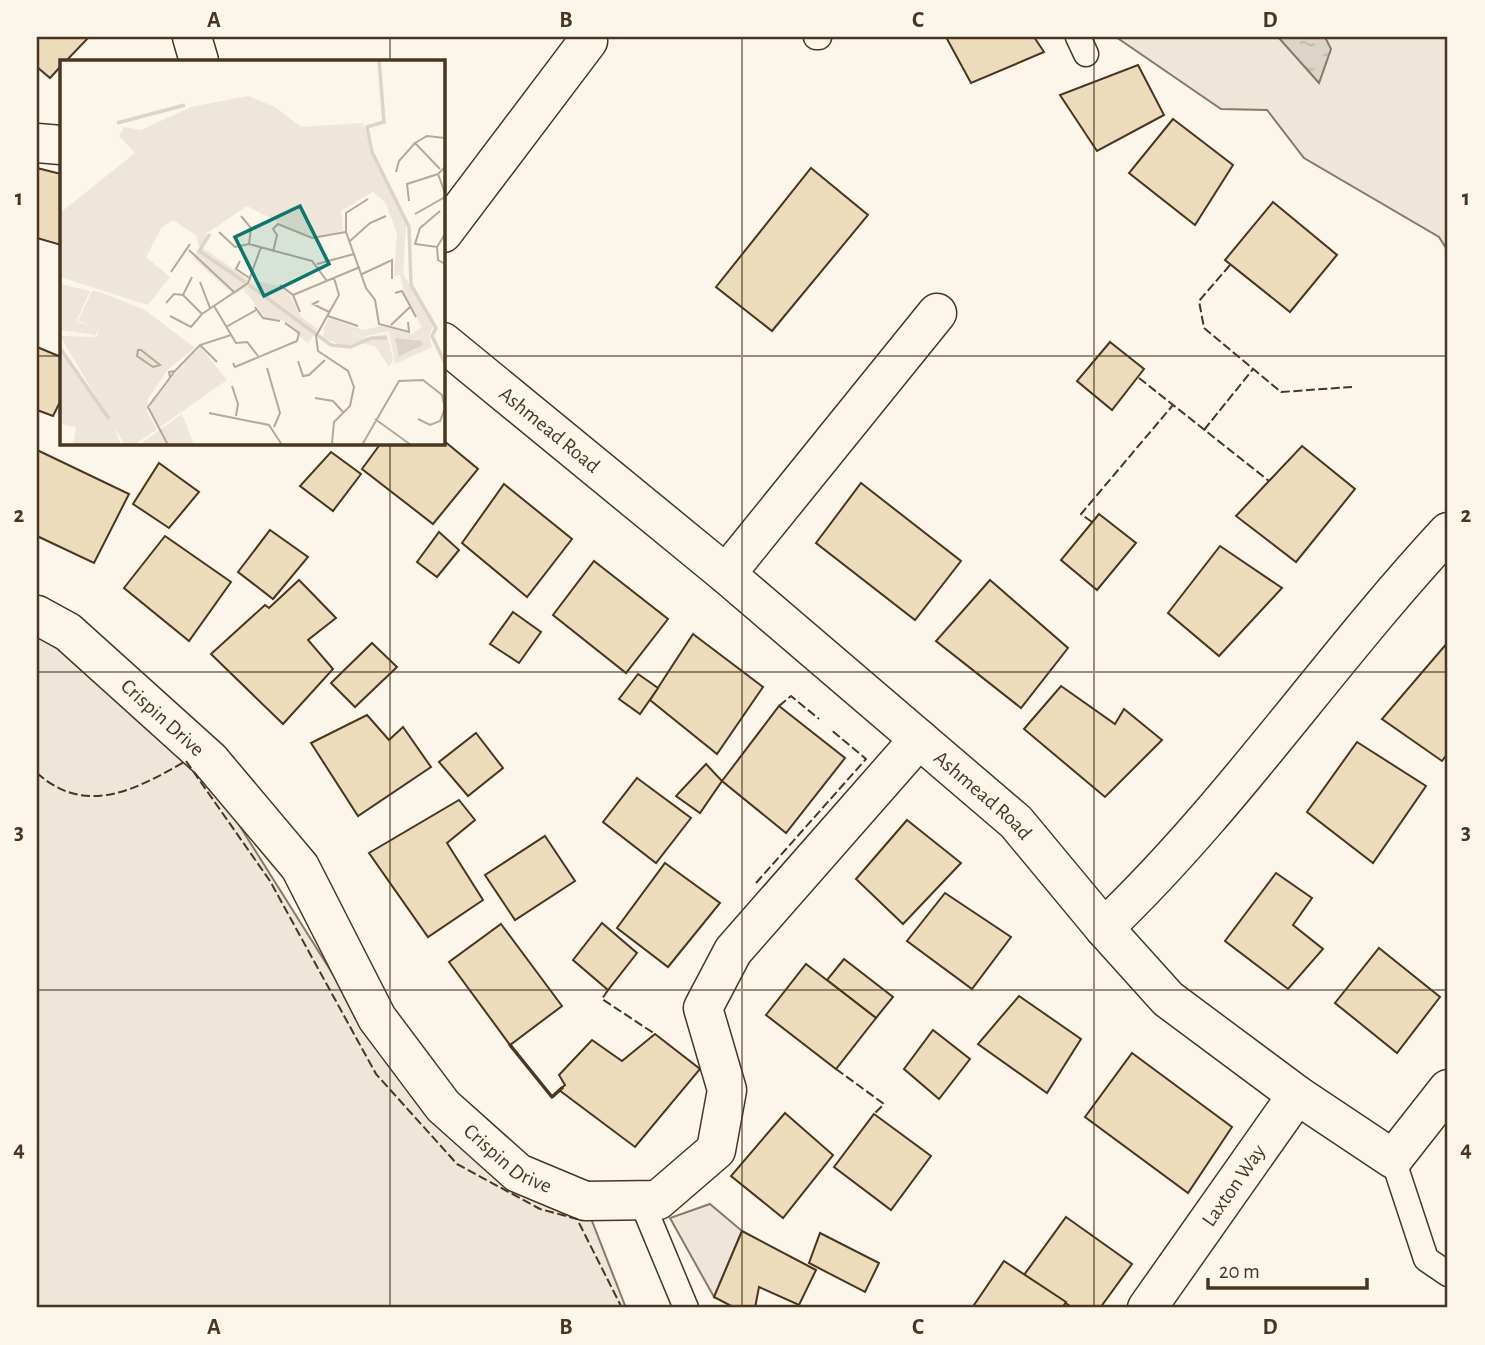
<svg xmlns="http://www.w3.org/2000/svg" width="1485" height="1345" viewBox="0 0 1485 1345" font-family="'Alegreya Sans',sans-serif">
	<style>
		.green { fill: #ede6d9; stroke: #887966; stroke-width: 2 }
		.water { fill: url(#water-ripples); stroke: #887966; stroke-width: 2 }
		.building { fill: #ecdcbc; stroke: #4a3520; stroke-width: 2 }
		.lines { fill: none; stroke-linecap: round; stroke-linejoin: round }
		.lane-casing { stroke: #4a3520; stroke-width: 27 }
		.street-casing { stroke: #4a3520; stroke-width: 41 }
		.lane { stroke: #fbf6e9; stroke-width: 24 }
		.street { stroke: #fbf6e9; stroke-width: 38 }
		.fence { stroke: #4a3520; stroke-width: 2; stroke-dasharray: 9 3.5; stroke-linecap: butt }
		.wall { stroke: #4a3520; stroke-width: 3.5 }
		.grid { fill: none; stroke: #4a3520; stroke-width: 2; stroke-opacity: 0.55 }
		.labels { text-anchor: middle; stroke-width: 5; stroke-linejoin: round; paint-order: stroke }
		.street-label { font-size: 21px; fill: #4a3520; stroke: #fbf6e9 }
		.inset-river { fill: none; stroke: #dcd4c6; stroke-width: 3.5 }
		.inset-road { fill: none; stroke: #b4a999; stroke-width: 2 }
		.view { fill: #0f766e; fill-opacity: 0.15; stroke: #0f766e; stroke-width: 3.5 }
		.inset-edge { fill: none; stroke: #4a3520; stroke-width: 3.5 }
		.neatline { fill: none; stroke: #4a3520; stroke-width: 2.5 }
		.grid-label { font-size: 23px; text-anchor: middle; font-weight: bold; fill: #4a3520 }
	</style>
	<defs>
		<pattern id="water-ripples" width="26" height="14" patternUnits="userSpaceOnUse" patternTransform="scale(1.75)"><rect width="26" height="14" fill="#dcd4c6"/><path d="M2 4q2-2 4 0t4 0M15 11q2-2 4 0t4 0" fill="none" stroke="#beb7aa"/></pattern>
	</defs>
	<rect width="100%" height="100%" fill="#fbf6e9"/>
	<g class="green">
		<polygon points="1116,37 1448,37 1448,251 1439,237 1304,158 1267,110 1221,109"/>
		<polygon points="37,636 60,650 202,766 395,1073 590,1216 626,1308 37,1308"/>
		<polygon points="710,1204 742,1231 714,1297 670,1218"/>
	</g>
	<polygon class="water" points="1278,37 1325,37 1331,49 1319,83"/>
	<g class="building">
		<polygon points="37,37 89,37 66,61 61,61 61,66 50,78 37,67"/>
		<polygon points="946,37 1034,37 1044,52 971,83"/>
		<polygon points="1138,65 1164,115 1097,151 1060,95"/>
		<polygon points="1173,119 1233,165 1195,225 1129,173"/>
		<polygon points="37,168 61,174 61,245 37,238"/>
		<polygon points="811,168 868,215 772,331 716,287"/>
		<polygon points="1273,202 1337,255 1290,312 1225,260"/>
		<polygon points="1110,342 1144,369 1112,410 1077,381"/>
		<polygon points="37,347 61,357 61,400 53,416 37,410"/>
		<polygon points="443,440 478,469 433,524 362,469 381,443 443,443"/>
		<polygon points="1302,446 1355,489 1296,562 1236,516"/>
		<polygon points="37,450 129,494 94,563 37,536"/>
		<polygon points="331,452 361,474 333,511 300,486"/>
		<polygon points="159,463 199,492 169,528 133,504"/>
		<polygon points="861,483 961,561 915,620 816,543"/>
		<polygon points="504,484 572,539 527,597 462,543"/>
		<polygon points="1099,514 1136,543 1097,590 1061,560"/>
		<polygon points="270,530 308,557 273,599 238,572"/>
		<polygon points="439,532 459,550 437,577 417,562"/>
		<polygon points="165,536 231,582 189,641 124,588"/>
		<polygon points="1220,546 1282,588 1219,656 1168,613"/>
		<polygon points="594,561 668,619 626,673 553,615"/>
		<polygon points="299,580 336,618 308,640 333,669 283,724 211,654 265,605 269,608"/>
		<polygon points="990,580 1068,648 1021,708 936,641"/>
		<polygon points="513,612 541,632 519,663 490,644"/>
		<polygon points="693,634 763,687 717,754 650,700"/>
		<polygon points="1448,642 1448,753 1442,761 1382,719"/>
		<polygon points="372,643 397,667 355,707 331,683"/>
		<polygon points="638,674 658,688 640,714 619,699"/>
		<polygon points="1061,686 1115,724 1124,709 1162,740 1105,797 1024,729"/>
		<polygon points="779,706 845,758 786,833 722,781"/>
		<polygon points="367,715 389,740 403,727 431,767 358,816 311,743"/>
		<polygon points="476,733 503,768 468,796 439,762"/>
		<polygon points="1357,742 1426,786 1373,863 1307,812"/>
		<polygon points="706,764 722,781 700,813 676,796"/>
		<polygon points="637,778 691,818 656,863 603,822"/>
		<polygon points="459,800 475,820 447,843 483,900 428,937 369,853"/>
		<polygon points="907,820 961,863 903,924 856,879"/>
		<polygon points="545,836 575,881 515,920 485,875"/>
		<polygon points="665,863 720,903 668,967 617,928"/>
		<polygon points="1276,873 1312,898 1293,925 1323,949 1288,989 1225,941"/>
		<polygon points="945,893 1011,937 972,989 907,941"/>
		<polygon points="602,923 637,953 608,990 573,960"/>
		<polygon points="501,924 562,1006 510,1045 449,962"/>
		<polygon points="1379,948 1440,997 1397,1053 1335,1003"/>
		<polygon points="844,959 893,997 876,1018 827,980"/>
		<polygon points="806,964 876,1018 836,1069 766,1015"/>
		<polygon points="1019,996 1081,1039 1047,1093 978,1044"/>
		<polygon points="933,1030 970,1059 939,1099 904,1069"/>
		<polygon points="655,1034 700,1069 635,1147 559,1090 565,1085 559,1075 592,1040 622,1061"/>
		<polygon points="1132,1053 1232,1127 1188,1193 1085,1117"/>
		<polygon points="785,1113 833,1155 783,1218 731,1176"/>
		<polygon points="874,1114 931,1156 891,1210 834,1167"/>
		<polygon points="1066,1217 1132,1264 1100,1308 1073,1308 1024,1275"/>
		<polygon points="742,1231 816,1270 799,1305 759,1287 755,1308 735,1308 714,1297"/>
		<polygon points="820,1233 879,1263 865,1292 809,1263"/>
		<polygon points="1004,1261 1066,1302 1062,1308 972,1308"/>
	</g>
	<g class="lines">
		<g class="lane-casing">
			<g id="lane">
				<polyline points="816,37 819,37"/>
				<polyline points="1078,37 1086,54"/>
				<polyline points="1393,1159 1426,1259 1448,1274"/>
				<polyline points="641,1200 686,1308"/>
			</g>
		</g>
		<g class="street-casing">
			<g id="street">
				<polyline points="192,37 199,61"/>
				<polyline points="37,143 61,145"/>
				<polyline points="443,233 588,41"/>
				<path id="s1" d="M 443,342 L 726,574 L 1016,822 L 1104,928 L 1168,999 L 1297,1095 L 1393,1159 L 1448,1089"/>
				<polyline points="726,574 937,313"/>
				<path id="s2" d="M 37,615 L 68,632 L 210,760 L 300,867 L 377,1018 L 443,1106 L 518,1173 L 585,1201 L 658,1200 L 716,1150 L 727,1090 L 703,1008 L 733,951 L 919,739"/>
				<path d="M 1104,928 C 1231,807 1329,660 1448,532"/>
				<path id="s3" d="M 1147,1308 L 1297,1095"/>
			</g>
		</g>
		<use href="#lane" class="lane"/>
		<use href="#street" class="street"/>
		<g class="fence">
			<polyline points="1230,265 1199,301 1204,328 1281,392 1352,387"/>
			<polyline points="1139,378 1269,481"/>
			<polyline points="1204,430 1253,369"/>
			<polyline points="1092,522 1081,514 1173,405"/>
			<polyline points="779,706 791,696 819,719"/>
			<path d="M 37,773 C 87,818 138,788 186,761 L 270,881 L 376,1074 L 457,1164 L 540,1209 L 577,1219 L 622,1308"/>
			<polyline points="756,883 866,759 830,729"/>
			<polyline points="608,990 602,999 655,1034"/>
			<polyline points="836,1069 884,1104 874,1114"/>
		</g>
		<polyline class="wall" points="510,1045 552,1097 562,1088"/>
	</g>
	<path class="grid" d="M 390,37 L 390,61M 742,37 L 742,1308M 1094,37 L 1094,1308M 37,356 L 61,356M 443,356 L 1448,356M 390,443 L 390,1308M 37,672 L 1448,672M 37,990 L 1448,990"/>
	<g class="labels">
		<g class="street-label">
			<text dy="7" stroke="none"><textPath href="#s1" startOffset="138">Ashmead Road</textPath></text>
			<text dy="7" stroke="none"><textPath href="#s2" startOffset="163">Crispin Drive</textPath></text>
			<text dy="7" stroke="none"><textPath href="#s1" startOffset="705">Ashmead Road</textPath></text>
			<text dy="7" stroke="none"><textPath href="#s2" startOffset="730">Crispin Drive</textPath></text>
			<text dy="7" stroke="none"><textPath href="#s3" startOffset="150">Laxton Way</textPath></text>
		</g>
	</g>
	<g transform="translate(60 60)">
		<rect width="385" height="385" fill="#fbf6e9"/>
		<path d="M 188,36 L 215,47 L 241,67 L 303,63 L 312,94 L 346,165 L 343,213 L 373,267 L 369,275 L 372,287 L 335,304 L 329,271 L 302,277 L 283,267 L 263,271 L 269,258 L 303,270 L 321,266 L 351,274 L 362,267 L 345,236 L 340,215 L 334,217 L 337,173 L 325,142 L 313,132 L 281,151 L 283,170 L 261,178 L 244,175 L 187,146 L 147,173 L 140,189 L 136,175 L 113,160 L 101,168 L 86,197 L 110,217 L 88,245 L 0,217 L 0,153 L 75,93 L 59,76 L 64,67 L 81,70 L 131,47 ZM 143,188 L 188,219 L 219,226 L 230,235 L 241,257 L 258,269 L 248,284 L 224,261 L 205,257 L 183,229 L 174,235 L 136,201 L 133,195 ZM 0,224 L 30,231 L 16,262 L 33,266 L 18,261 L 32,231 L 40,232 L 85,250 L 135,288 L 108,309 L 88,339 L 87,352 L 97,369 L 74,385 L 65,385 L 0,276 L 37,277 L 39,267 L 36,275 L 0,270 ZM 140,287 L 167,320 L 100,367 L 90,349 L 92,339 ZM 122,354 L 134,385 L 79,385 Z" fill="#ede6d9"/>
		<path d="M 283,267 L 302,278 L 327,274 L 333,300 L 329,307 L 315,286 L 296,282 L 286,287 L 262,277 L 265,271 ZM 0,287 L 51,358 L 61,385 L 13,385 L 16,367 L 0,364 Z" fill="#ede6d9"/>
		<path d="M 124,280 L 128,286 L 118,300 L 108,305 L 103,301 L 116,282 Z" fill="#ede6d9"/>
		<path d="M 335,278 L 361,281 L 363,285 L 339,296 Z" fill="#dcd4c6"/>
		<path class="inset-river" d="M 319,0 L 324,62 L 307,67 L 312,92 L 349,167 L 351,225 L 376,268 L 372,276 L 385,303M 57,63 L 125,45M 150,174 L 139,191 L 185,222M 189,225 L 271,285 L 290,287 L 312,278 L 327,278M 0,288 L 49,359"/>
		<path class="inset-road" d="M 385,107 L 378,114 L 385,133M 380,109 L 355,83 L 367,76 L 385,78M 336,112 L 339,101 L 355,83M 349,141 L 347,124 L 378,114M 380,151 L 360,168 L 355,184 L 377,187 L 385,174M 355,154 L 385,137M 181,156 L 191,168 L 189,184M 159,172 L 175,187 L 189,184 L 252,201 L 267,221M 286,172 L 286,153 L 308,139M 290,181 L 310,163 L 326,156M 377,187 L 378,200 L 385,204M 129,190 L 174,232M 213,192 L 217,175 L 213,169 L 218,164 L 252,178 L 286,172 L 306,228 L 315,240 L 319,264 L 349,272 L 348,262M 180,201 L 176,209 L 191,219M 257,204 L 294,194M 111,212 L 130,184M 302,214 L 332,200 L 332,219M 140,222 L 150,248M 220,225 L 233,235 L 240,252M 335,233 L 342,231 L 356,257M 123,235 L 142,254M 233,235 L 300,207M 259,241 L 253,244 L 269,252M 106,243 L 114,234 L 123,235 L 132,217M 154,246 L 176,283 L 187,282 L 198,296M 195,247 L 203,258 L 220,261M 110,256 L 131,267 L 142,254 L 188,223 L 201,187M 268,256 L 298,266M 331,265 L 350,247M 166,267 L 196,250M 140,285 L 157,302M 78,290 L 81,290 L 100,305 L 93,307 L 77,296 ZM 238,301 L 243,316 L 249,315 L 265,300M 173,303 L 175,307 L 237,281 L 239,273 L 225,263M 207,308 L 220,353 L 214,367M 115,311 L 140,285 L 171,275M 172,326 L 178,344 L 176,356M 255,338 L 273,341 L 283,352M 149,353 L 209,365 L 222,385M 315,359 L 351,385M 272,383 L 274,362 L 290,346 L 294,327 L 288,311 L 258,291 L 256,276 L 279,235 L 274,218M 108,385 L 88,347 L 115,311 L 109,312 L 110,317M 241,385 L 285,385M 302,385 L 339,321 L 363,320 L 382,335 L 385,348 L 380,361 L 370,365 L 358,359"/>
		<path class="view" d="M 240,146 L 269,204 L 204,236 L 175,177 Z"/>
		<rect width="385" height="385" class="inset-edge"/>
	</g>
	<rect width="1485" height="1345" fill="none" stroke="#fbf6e9" stroke-width="77"/>
	<path d="M1208 1278v10h159v-10" fill="none" stroke="#4a3520" stroke-width="3.5"/>
	<text x="1219" y="1278" font-size="21" fill="#4a3520" stroke="#fbf6e9" stroke-width="5" paint-order="stroke">20 m</text>
	<rect x="38" y="38" width="1408" height="1268" class="neatline"/>
	<g class="grid-label">
		<text x="214" y="27">A</text>
		<text x="566" y="27">B</text>
		<text x="918" y="27">C</text>
		<text x="1270" y="27">D</text>
		<text x="19" y="205">1</text>
		<text x="1466" y="205">1</text>
		<text x="19" y="522">2</text>
		<text x="1466" y="522">2</text>
		<text x="19" y="839">3</text>
		<text x="1466" y="839">3</text>
		<text x="19" y="1156">4</text>
		<text x="1466" y="1156">4</text>
		<text x="214" y="1334">A</text>
		<text x="566" y="1334">B</text>
		<text x="918" y="1334">C</text>
		<text x="1270" y="1334">D</text>
	</g>
</svg>
